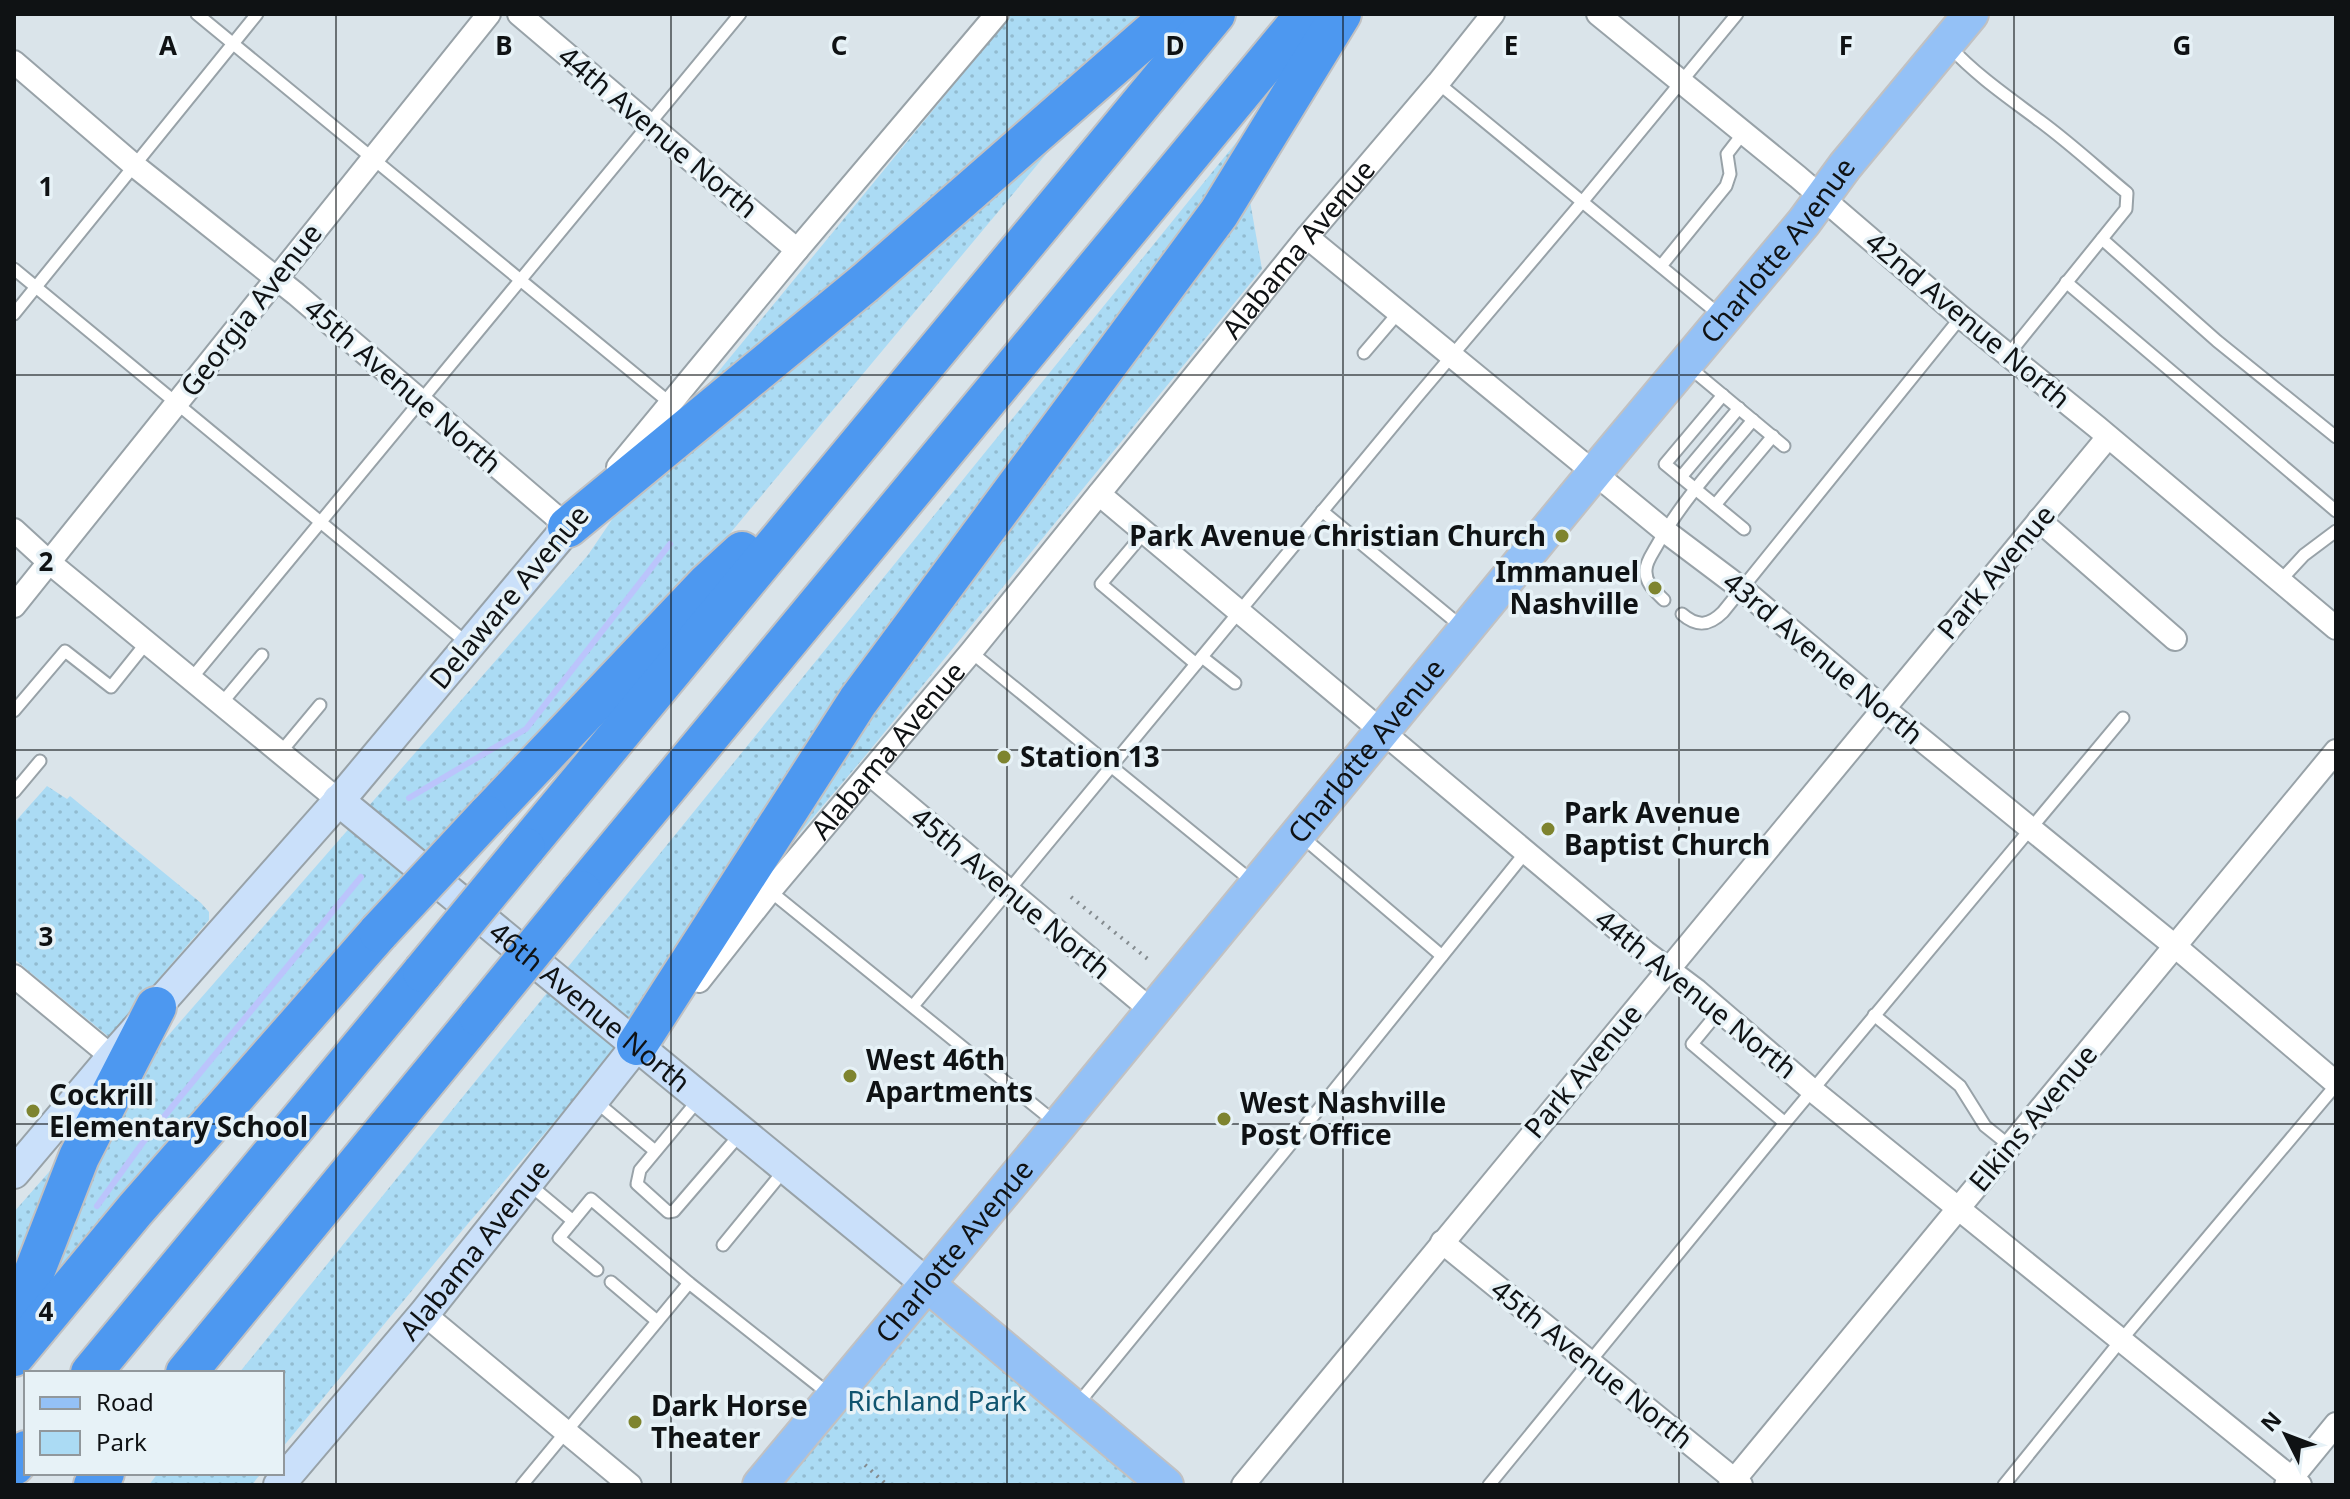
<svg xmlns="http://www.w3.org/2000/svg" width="2350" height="1499" viewBox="0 0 2350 1499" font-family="'Noto Sans',sans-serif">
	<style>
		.green { fill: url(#green-dots) }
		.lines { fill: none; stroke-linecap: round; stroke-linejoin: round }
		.stream { stroke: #bbc4fc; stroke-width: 6 }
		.service-casing { stroke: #98a2a8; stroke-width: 15 }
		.minor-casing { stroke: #98a2a8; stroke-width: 26 }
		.secondary-casing { stroke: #98a2a8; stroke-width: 34 }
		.primary-casing { stroke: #c1c1c2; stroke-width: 38 }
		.motorway-casing { stroke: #c1c1c2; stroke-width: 44 }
		.path { stroke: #848b8f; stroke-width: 4; stroke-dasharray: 2 6; stroke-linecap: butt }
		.service { stroke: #fff; stroke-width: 11 }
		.minor { stroke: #fff; stroke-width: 22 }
		.secondary { stroke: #cae0fa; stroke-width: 30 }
		.primary { stroke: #94c1f6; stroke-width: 34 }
		.motorway { stroke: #4d98f0; stroke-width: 40 }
		.motorway-bridge-casing { stroke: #c1c1c2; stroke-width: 44; stroke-linecap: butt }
		.motorway-bridge { stroke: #4d98f0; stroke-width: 40 }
		.grid { fill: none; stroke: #0f1214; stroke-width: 2; stroke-opacity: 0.55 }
		.poi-dot { fill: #7e842f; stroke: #e7f2f7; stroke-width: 3 }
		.labels { text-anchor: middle; stroke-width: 7; stroke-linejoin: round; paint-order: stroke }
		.street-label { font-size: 28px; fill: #0f1214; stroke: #e7f2f7 }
		.poi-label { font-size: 28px; font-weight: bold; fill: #0f1214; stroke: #e7f2f7; text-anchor: start }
		.park-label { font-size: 28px; fill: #10546f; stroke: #e7f2f7 }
		.grid-label { font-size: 26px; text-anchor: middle; font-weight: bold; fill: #0f1214; stroke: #e7f2f7; stroke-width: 7; stroke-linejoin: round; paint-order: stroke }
	</style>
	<defs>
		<pattern id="green-dots" width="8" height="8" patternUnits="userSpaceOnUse" patternTransform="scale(2)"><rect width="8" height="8" fill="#abdbf4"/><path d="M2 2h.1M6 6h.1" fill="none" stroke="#92bbd0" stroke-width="1.8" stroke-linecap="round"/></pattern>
	</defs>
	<rect width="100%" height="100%" fill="#dae4ea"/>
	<g class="green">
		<polygon points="1012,14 1163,14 682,591 324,965 14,1321 14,1212 588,555 682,416"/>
		<polygon points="1239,139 1262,269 866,755 438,1259 282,1448 282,1373 239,1373"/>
		<polygon points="47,786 67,799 70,796 201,903 209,912 209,920 109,1037 14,959 14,823"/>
		<polygon points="927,1284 1166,1485 760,1485"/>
		<polygon points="158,1473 261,1473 252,1485 149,1485"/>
	</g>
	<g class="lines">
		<g class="stream">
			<polyline points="409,798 526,729 670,544"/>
			<polyline points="97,1206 144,1141 361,877"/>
		</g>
		<g class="service-casing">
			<g id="service">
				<polyline points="197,14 670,403"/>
				<path d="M 1949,46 C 1977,76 2008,97 2040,121 C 2070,143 2098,169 2127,193 L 2126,209 L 2008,355"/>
				<polyline points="1438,83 1721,316"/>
				<polyline points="2102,239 2217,341 2336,437"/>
				<polyline points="1661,266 1726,186 1730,174 1727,154 1744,132"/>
				<polyline points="14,269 467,643"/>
				<polyline points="2066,282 2336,511"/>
				<polyline points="14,314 257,14"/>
				<polyline points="1364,353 1399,312"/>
				<polyline points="1689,367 1784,446"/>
				<polyline points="1723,395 1665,464 1744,529"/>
				<polyline points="1681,477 1739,408"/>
				<polyline points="1715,505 1773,436"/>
				<polyline points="1322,511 1462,627"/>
				<polyline points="1144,533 1101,584 1196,664"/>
				<polyline points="2280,581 2304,555 2336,531"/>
				<path d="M 1664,600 C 1655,591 1645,583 1646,570 C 1646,562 1652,554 1656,547 C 1682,500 1719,461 1753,420"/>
				<path d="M 1682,614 C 1697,627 1709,626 1723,612 L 1961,317"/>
				<polyline points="971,652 1253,882"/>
				<polyline points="1202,657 1235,683"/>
				<polyline points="191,679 740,14"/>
				<polyline points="221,704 262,655"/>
				<polyline points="14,711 65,651 111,687 147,642"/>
				<polyline points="280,753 320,705"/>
				<polyline points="14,792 40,761"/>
				<polyline points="1300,835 1442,956"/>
				<polyline points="770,891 1056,1123"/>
				<polyline points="913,1006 1416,398 1583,201 1737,14"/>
				<polyline points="1720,1010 1692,1044 1785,1123"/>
				<polyline points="1874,1015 1960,1086 1985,1126 2010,1146"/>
				<polyline points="699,1099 640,1170 637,1184 668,1212 674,1211 742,1132"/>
				<polyline points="594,1100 655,1151"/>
				<polyline points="530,1185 573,1221"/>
				<polyline points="723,1245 786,1168"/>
				<polyline points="597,1270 559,1238 591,1199 689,1283 829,1394"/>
				<polyline points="611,1282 657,1321"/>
				<polyline points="1077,1405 1285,1151 1525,853"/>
				<polyline points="522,1485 689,1283"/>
				<polyline points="1489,1485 1785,1123 2123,718"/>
				<polyline points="2004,1485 2122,1339 2336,1085"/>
			</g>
		</g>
		<g class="minor-casing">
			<g id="minor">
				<polyline points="519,14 797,250"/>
				<polyline points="1598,14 1798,177 1961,317 2097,427 2336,628"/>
				<polyline points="14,62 135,166 296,294 568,527 575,518"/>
				<polyline points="1307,237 1665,531 1742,589 1884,709 2176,947 2336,1083"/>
				<polyline points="618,467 797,250 997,14"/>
				<polyline points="1099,494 1645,952 1697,991 1812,1090 2300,1485"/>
				<polyline points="2039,520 2175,639"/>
				<polyline points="14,530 50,563 338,800"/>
				<polyline points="14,606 489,14"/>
				<polyline points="870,774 1152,1011"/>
				<polyline points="14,976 112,1057"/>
				<path id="s1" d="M 699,981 L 770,891 L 971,652 L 1307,237 L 1438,83 L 1493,14"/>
				<polyline points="1442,1242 1741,1485"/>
				<polyline points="424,1314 630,1485"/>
				<polyline points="1243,1485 2108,437"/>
				<polyline points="1730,1485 2336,751"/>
				<polyline points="2286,1485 2336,1424"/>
			</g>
		</g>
		<g class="secondary-casing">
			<g id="secondary">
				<path id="s2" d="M 338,800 L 927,1284"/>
				<polyline points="14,1173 112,1057 348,790 568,527"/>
				<path id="s3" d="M 279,1485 L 424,1314 L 637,1045"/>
			</g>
		</g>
		<g class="primary-casing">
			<g id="primary">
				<polyline points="927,1284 1166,1485"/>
				<path id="s4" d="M 760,1485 L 1059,1125 L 1595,472 L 1804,222 L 1845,166 L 1971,14"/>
			</g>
		</g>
		<g class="motorway-casing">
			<g id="motorway">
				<polyline points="568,527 866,282 1173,14"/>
				<polyline points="487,816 707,584 742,552"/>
				<polyline points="525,848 1215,14"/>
				<polyline points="581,891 1306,14"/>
				<polyline points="637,1045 858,701 1219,213 1341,14"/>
				<polyline points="14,1319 23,1301 79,1157 156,1007"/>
				<polyline points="14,1356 135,1210 379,932"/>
				<polyline points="91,1373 423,972"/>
				<polyline points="186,1373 479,1016"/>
				<polyline points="14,1465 26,1451"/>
				<polyline points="94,1485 104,1473"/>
			</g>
		</g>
		<g class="path">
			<polyline points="1071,897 1149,960"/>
			<polyline points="865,1465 887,1485"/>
		</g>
		<use href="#service" class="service"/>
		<use href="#minor" class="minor"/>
		<use href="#secondary" class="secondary"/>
		<use href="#primary" class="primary"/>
		<use href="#motorway" class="motorway"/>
		<g class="motorway-bridge-casing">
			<g id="motorway-bridge">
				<polyline points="379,932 487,816"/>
				<polyline points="423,972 525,848"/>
				<polyline points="479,1016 581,891"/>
			</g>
		</g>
		<use href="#motorway-bridge" class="motorway-bridge"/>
	</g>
	<path class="grid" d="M 336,14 L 336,1485M 671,14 L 671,1485M 1007,14 L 1007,1485M 1343,14 L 1343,1485M 1679,14 L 1679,1485M 2014,14 L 2014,1485M 14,375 L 2336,375M 14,750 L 2336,750M 14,1124 L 2336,1124"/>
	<g class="poi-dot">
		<circle cx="1562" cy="536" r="8"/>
		<circle cx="1655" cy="588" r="8"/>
		<circle cx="1004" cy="757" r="8"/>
		<circle cx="1548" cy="829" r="8"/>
		<circle cx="850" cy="1076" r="8"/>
		<circle cx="33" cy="1111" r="8"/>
		<circle cx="1224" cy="1119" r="8"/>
		<circle cx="635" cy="1422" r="8"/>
	</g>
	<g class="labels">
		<g class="street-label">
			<text transform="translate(658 132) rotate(40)" y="10">44th Avenue North</text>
			<text dy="10" stroke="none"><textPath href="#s1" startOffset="946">Alabama Avenue</textPath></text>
			<text dy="10" stroke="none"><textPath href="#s4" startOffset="1600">Charlotte Avenue</textPath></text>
			<text transform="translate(251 310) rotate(-52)" y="10">Georgia Avenue</text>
			<text transform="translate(1968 320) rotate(40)" y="10">42nd Avenue North</text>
			<text transform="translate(403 386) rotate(41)" y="10">45th Avenue North</text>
			<text transform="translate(1996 572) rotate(-50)" y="10">Park Avenue</text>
			<text transform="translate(509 597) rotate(-50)" y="10">Delaware Avenue</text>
			<text transform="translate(1823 658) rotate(40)" y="10">43rd Avenue North</text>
			<text dy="10" stroke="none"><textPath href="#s4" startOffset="952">Charlotte Avenue</textPath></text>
			<text dy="10" stroke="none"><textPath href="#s1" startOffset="298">Alabama Avenue</textPath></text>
			<text transform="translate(1011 893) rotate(40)" y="10">45th Avenue North</text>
			<text transform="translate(1696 994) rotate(39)" y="10">44th Avenue North</text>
			<text dy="10" stroke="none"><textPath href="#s2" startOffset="326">46th Avenue North</textPath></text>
			<text transform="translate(1583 1071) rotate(-50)" y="10">Park Avenue</text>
			<text transform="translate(2033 1118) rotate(-50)" y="10">Elkins Avenue</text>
			<text dy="10" stroke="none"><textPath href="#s3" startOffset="306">Alabama Avenue</textPath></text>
			<text dy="10" stroke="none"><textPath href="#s4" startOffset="304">Charlotte Avenue</textPath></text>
			<text transform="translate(1592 1364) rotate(39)" y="10">45th Avenue North</text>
		</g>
		<g class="poi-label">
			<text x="1546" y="546" text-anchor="end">Park Avenue Christian Church</text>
			<text x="1639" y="582" text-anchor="end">Immanuel<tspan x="1639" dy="32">Nashville</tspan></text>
			<text x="1020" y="767">Station 13</text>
			<text x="1564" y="823">Park Avenue<tspan x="1564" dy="32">Baptist Church</tspan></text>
			<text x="866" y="1070">West 46th<tspan x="866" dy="32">Apartments</tspan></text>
			<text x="49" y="1105">Cockrill<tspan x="49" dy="32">Elementary School</tspan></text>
			<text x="1240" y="1113">West Nashville<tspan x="1240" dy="32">Post Office</tspan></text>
			<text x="651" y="1416">Dark Horse<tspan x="651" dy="32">Theater</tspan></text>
		</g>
		<g class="park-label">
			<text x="937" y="1411">Richland Park</text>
		</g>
	</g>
	<g class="grid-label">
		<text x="168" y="55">A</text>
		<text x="504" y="55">B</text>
		<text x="839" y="55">C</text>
		<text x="1175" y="55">D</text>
		<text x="1511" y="55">E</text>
		<text x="1846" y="55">F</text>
		<text x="2182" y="55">G</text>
		<text x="46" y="196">1</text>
		<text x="46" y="571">2</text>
		<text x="46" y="946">3</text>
		<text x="46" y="1321">4</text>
	</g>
	<rect width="2350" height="1499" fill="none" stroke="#0f1214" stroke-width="32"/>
	<rect x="24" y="1371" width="260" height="104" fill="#e7f2f7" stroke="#91989c" stroke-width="2"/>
	<rect x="40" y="1397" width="40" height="12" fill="#94c1f6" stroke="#91989c" stroke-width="2"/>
	<text x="96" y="1411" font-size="24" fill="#0f1214">Road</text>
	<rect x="40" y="1431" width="40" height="24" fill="#abdbf4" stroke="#91989c" stroke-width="2"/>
	<text x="96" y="1451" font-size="24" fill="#0f1214">Park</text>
	<g transform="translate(2286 1435) rotate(312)" stroke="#e7f2f7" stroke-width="6" paint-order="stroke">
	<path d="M0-6L14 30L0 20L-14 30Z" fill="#0f1214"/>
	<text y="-12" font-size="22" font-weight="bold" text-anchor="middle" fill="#0f1214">N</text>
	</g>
</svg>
